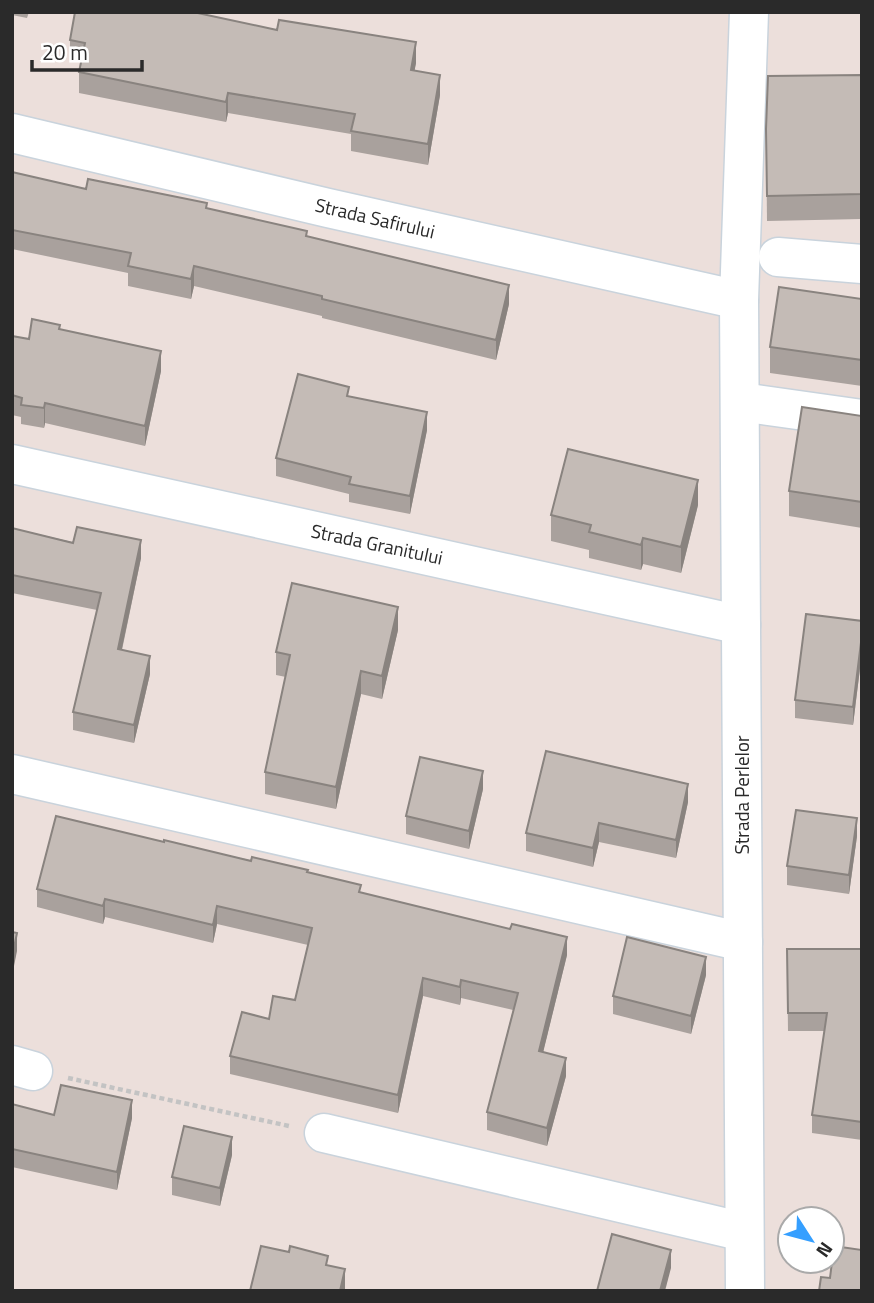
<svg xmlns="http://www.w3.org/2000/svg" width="874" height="1303" viewBox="0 0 874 1303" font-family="'Titillium Web',sans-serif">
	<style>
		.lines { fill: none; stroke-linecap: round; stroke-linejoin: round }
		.minor-casing { stroke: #c9d3dc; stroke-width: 41 }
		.path { stroke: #c3c3c3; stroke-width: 4.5; stroke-dasharray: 5 3.5; stroke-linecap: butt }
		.minor { stroke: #fff; stroke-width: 38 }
		.wall { fill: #a9a19d }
		.shaded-wall { fill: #89837f }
		.building { fill: #c4bbb6; stroke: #89837f; stroke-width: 2 }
		.labels { text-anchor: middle; stroke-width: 5; stroke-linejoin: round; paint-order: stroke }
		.street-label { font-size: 19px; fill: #2a2a2a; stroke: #fff }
	</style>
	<rect width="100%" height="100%" fill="#ecdfdb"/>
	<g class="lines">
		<g class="minor-casing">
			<g id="minor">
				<polyline points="12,133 328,208 739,300"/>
				<polyline points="778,257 862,264"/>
				<polyline points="741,402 862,419"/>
				<polyline points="12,464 741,625"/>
				<polyline points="12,774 743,942"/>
				<polyline points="12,1065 33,1071"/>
				<polyline points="324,1133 744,1232"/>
				<polyline points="745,1291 739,300 749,12"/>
			</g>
		</g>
		<polyline class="path" points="68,1078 289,1126"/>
		<use href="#minor" class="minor"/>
	</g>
	<g class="wall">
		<polygon points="12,12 29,12 27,18 12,15"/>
		<polygon points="70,40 416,63 414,71 440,95 428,165 351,151 351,134 228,113 226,122 79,93 79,72 81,62 70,60"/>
		<polygon points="862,88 862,219 767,221 766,129"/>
		<polygon points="12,156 14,173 86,189 207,208 307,236 509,304 496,360 322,318 322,316 194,286 191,299 128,286 128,273 12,249"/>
		<polygon points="862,299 862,386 770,373 770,347"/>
		<polygon points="60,329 161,371 145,446 45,423 44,428 21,424 21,417 12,415 12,336 29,339"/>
		<polygon points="349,396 427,430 410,514 349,502 349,494 276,476 276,458"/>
		<polygon points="862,416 862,528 789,516 789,491"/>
		<polygon points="698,505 681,573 643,564 641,570 589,558 589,550 551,541 551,515"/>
		<polygon points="12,528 141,558 122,650 150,674 134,743 73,730 73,712 97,610 12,593"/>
		<polygon points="862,621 862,652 853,725 795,718 795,700"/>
		<polygon points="398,630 382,699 361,694 336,809 265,794 265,772 286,677 276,675 276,652"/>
		<polygon points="483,789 469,849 406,834 406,816"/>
		<polygon points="688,802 676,858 599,842 593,867 526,851 526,833"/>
		<polygon points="857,836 849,894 787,885 787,866"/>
		<polygon points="164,842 308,872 361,893 567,955 543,1052 566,1076 547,1146 487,1130 487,1112 513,1010 461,998 460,1005 423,996 398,1113 230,1074 230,1056 269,1019 295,1000 308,945 217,924 213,943 105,917 103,924 37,907 37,889"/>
		<polygon points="787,949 862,949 862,1140 812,1133 812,1115 824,1031 788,1031"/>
		<polygon points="706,975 691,1034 613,1014 613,996"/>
		<polygon points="12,1104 54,1115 132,1118 117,1190 12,1167"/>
		<polygon points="232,1155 220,1206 172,1195 172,1177"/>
	</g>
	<g class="shaded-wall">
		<polygon points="416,42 416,63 411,90 411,70"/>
		<polygon points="440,75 440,95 428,165 428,144"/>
		<polygon points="228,93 228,113 226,122 226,102"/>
		<polygon points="194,266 194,286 191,299 191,279"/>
		<polygon points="509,285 509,304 496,360 496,340"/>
		<polygon points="161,351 161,371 145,446 145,426"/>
		<polygon points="45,403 45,423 44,428 44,408"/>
		<polygon points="427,412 427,430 410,514 410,496"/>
		<polygon points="698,480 698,505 681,573 681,547"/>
		<polygon points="643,538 643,564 641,570 641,545"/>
		<polygon points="141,540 141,558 118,667 118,649"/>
		<polygon points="398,607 398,630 382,699 382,676"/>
		<polygon points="862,634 862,652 853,725 853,707"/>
		<polygon points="150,656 150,674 134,743 134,725"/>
		<polygon points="361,671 361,694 336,809 336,787"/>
		<polygon points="483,771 483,789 469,849 469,831"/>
		<polygon points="688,784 688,802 676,858 676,840"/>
		<polygon points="857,818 857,836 849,894 849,875"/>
		<polygon points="599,823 599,842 593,867 593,848"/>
		<polygon points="105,899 105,917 103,924 103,906"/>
		<polygon points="217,906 217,924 213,943 213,925"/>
		<polygon points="17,933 17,951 12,976 12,957"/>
		<polygon points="567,937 567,955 539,1069 539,1051"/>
		<polygon points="706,957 706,975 691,1034 691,1016"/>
		<polygon points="423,978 423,996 398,1113 398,1095"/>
		<polygon points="461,980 461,998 460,1005 460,987"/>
		<polygon points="566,1058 566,1076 547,1146 547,1128"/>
		<polygon points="132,1100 132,1118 117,1190 117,1172"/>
		<polygon points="232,1137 232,1155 220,1206 220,1188"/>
		<polygon points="671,1250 671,1268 665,1291 660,1291"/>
		<polygon points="345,1269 345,1291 340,1291"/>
	</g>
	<g class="building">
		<polygon points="75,12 193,12 277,30 279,20 416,42 411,70 440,75 428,144 351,131 355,114 228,93 226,102 79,72 85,43 70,40"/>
		<polygon points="861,75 861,88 862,88 862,194 767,196 766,129 768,76"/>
		<polygon points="12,172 86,189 88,179 207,203 206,208 307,231 306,236 509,285 496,340 322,299 322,296 194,266 191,279 128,266 131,253 12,230"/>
		<polygon points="779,287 862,299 862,360 770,347"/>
		<polygon points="32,319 60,325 59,329 161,351 145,426 45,403 44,408 21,405 22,398 12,395 12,336 29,339"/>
		<polygon points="298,374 349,387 347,396 427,412 410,496 349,484 351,477 276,458"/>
		<polygon points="802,407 862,416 862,502 789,491"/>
		<polygon points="568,449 698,480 681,547 643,538 641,545 589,532 591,525 551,515"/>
		<polygon points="77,527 141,540 118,649 150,656 134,725 73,712 101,593 12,575 12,528 73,543"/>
		<polygon points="292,583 398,607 382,676 361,671 336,787 265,772 290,655 276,652"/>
		<polygon points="806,614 862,621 862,634 853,707 795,700"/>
		<polygon points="546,751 688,784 676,840 599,823 593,848 526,833"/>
		<polygon points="420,757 483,771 469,831 406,816"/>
		<polygon points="796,810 857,818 849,875 787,866"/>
		<polygon points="56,816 164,842 164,840 251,861 252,857 308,870 307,872 361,885 359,892 510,929 512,924 567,937 539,1051 566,1058 547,1128 487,1112 518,993 461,980 460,987 423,978 398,1095 230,1056 242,1012 269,1019 273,996 295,1000 312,928 217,906 213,925 105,899 103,906 37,889"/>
		<polygon points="12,932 17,933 12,957"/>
		<polygon points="627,937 706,957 691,1016 613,996"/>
		<polygon points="787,949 862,949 862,1122 812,1115 827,1013 788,1013"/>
		<polygon points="61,1085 132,1100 117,1172 12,1149 12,1104 54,1115"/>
		<polygon points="184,1126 232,1137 220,1188 172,1177"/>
		<polygon points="612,1234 671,1250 660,1291 597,1291"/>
		<polygon points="261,1246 289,1252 290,1246 328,1256 326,1265 345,1269 340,1291 250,1291"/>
		<polygon points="834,1246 862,1250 862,1291 819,1291 821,1277 830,1278"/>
	</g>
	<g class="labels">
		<g class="street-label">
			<text transform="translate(375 218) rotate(13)" y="7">Strada Safirului</text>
			<text transform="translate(377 544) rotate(12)" y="7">Strada Granitului</text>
			<text transform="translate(742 795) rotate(-90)" y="7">Strada Perlelor</text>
		</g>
	</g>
	<rect width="874" height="1303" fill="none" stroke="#2a2a2a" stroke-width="28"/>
	<g transform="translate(811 1240) rotate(126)"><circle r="33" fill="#ffffff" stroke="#aaaaaa" stroke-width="2"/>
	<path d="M0-5L12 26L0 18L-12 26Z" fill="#359fff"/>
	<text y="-10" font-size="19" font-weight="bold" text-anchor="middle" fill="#2a2a2a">N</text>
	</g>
	<path d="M32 60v10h110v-10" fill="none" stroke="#2a2a2a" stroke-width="3.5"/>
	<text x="42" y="60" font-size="21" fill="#2a2a2a" stroke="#ffffff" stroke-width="5" paint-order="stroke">20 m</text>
</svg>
